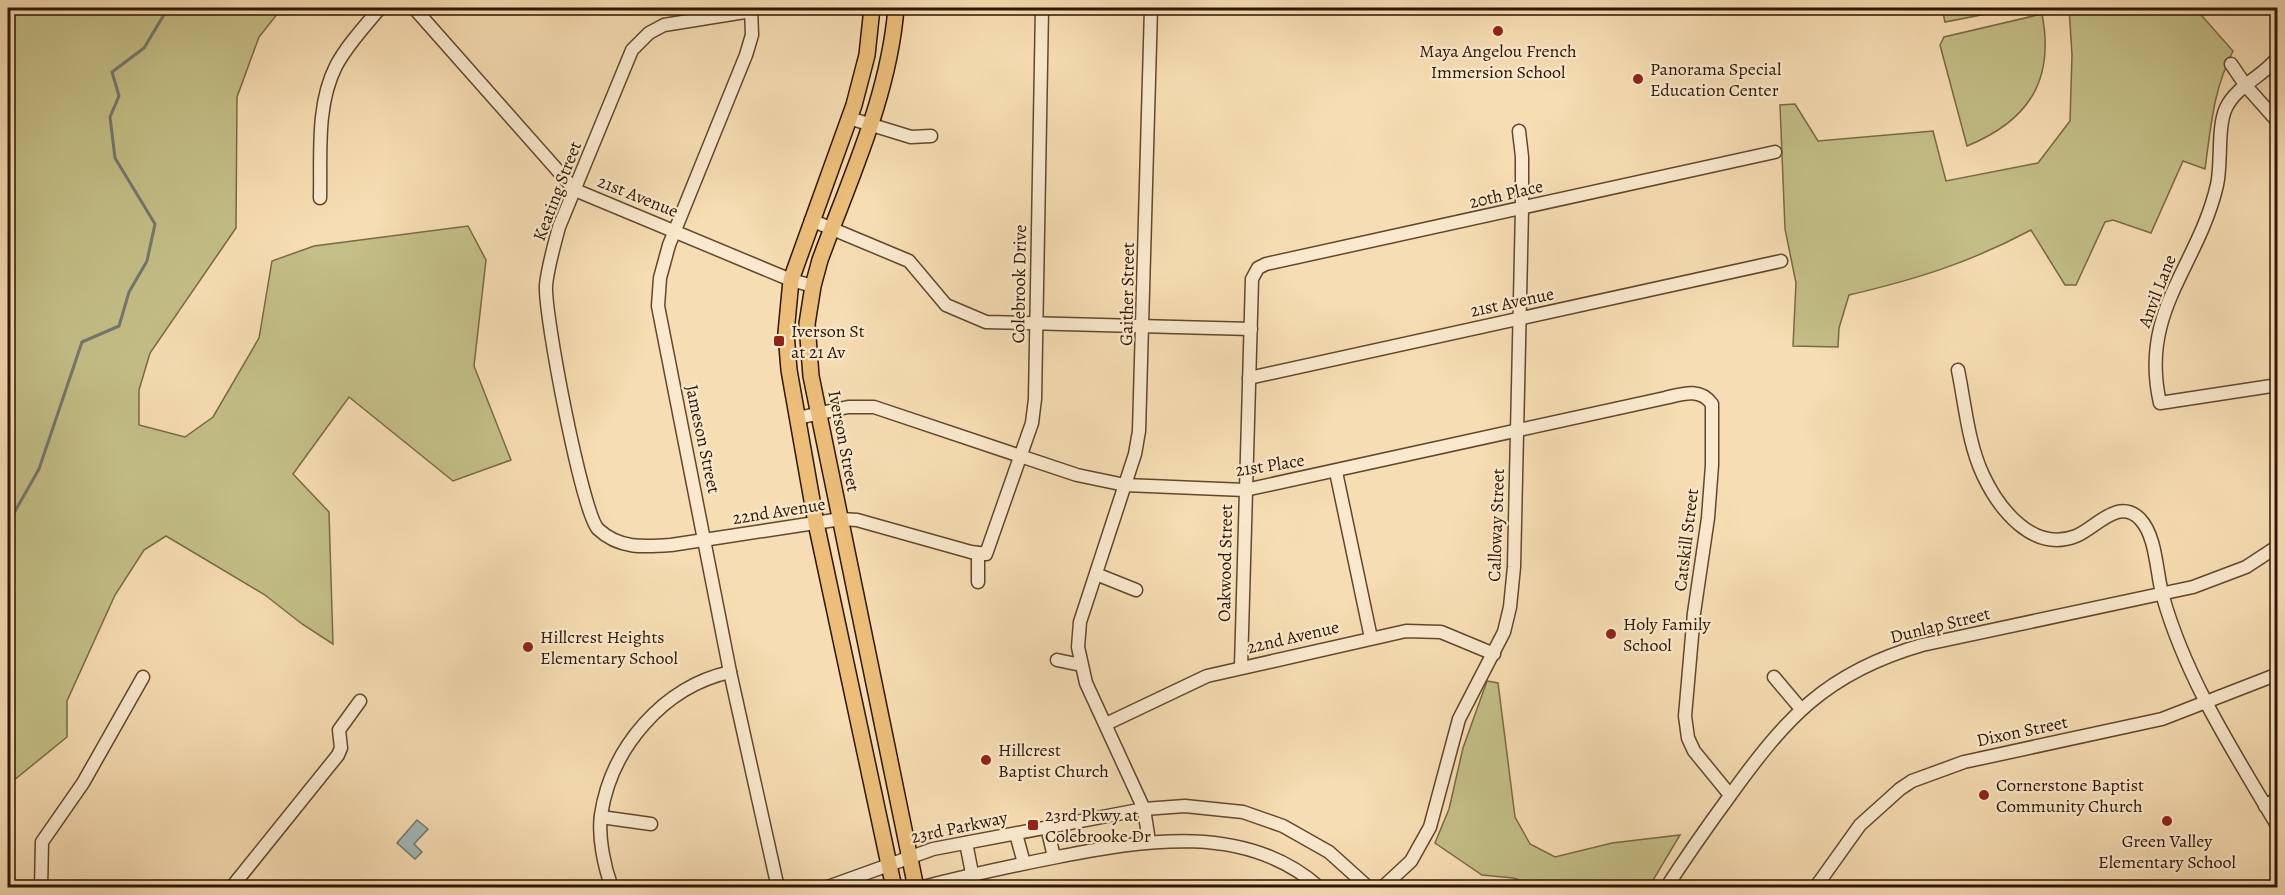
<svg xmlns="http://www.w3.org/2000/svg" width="2285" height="895" viewBox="0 0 2285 895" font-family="Alegreya,serif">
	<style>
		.green { fill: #c4bf87; stroke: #786a44; stroke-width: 1.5 }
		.water { fill: #a3b8b9; stroke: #74776f; stroke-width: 1.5 }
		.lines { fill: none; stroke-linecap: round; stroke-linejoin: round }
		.stream { stroke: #74776f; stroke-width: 3 }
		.minor-casing { stroke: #60482d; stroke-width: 15 }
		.major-casing { stroke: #2d1600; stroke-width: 18 }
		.minor { stroke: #fae9ce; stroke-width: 12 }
		.major { stroke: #ecbe7a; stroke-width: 15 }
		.poi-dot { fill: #8f2418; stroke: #fae9ce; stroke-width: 2 }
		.labels { text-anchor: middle; stroke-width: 4.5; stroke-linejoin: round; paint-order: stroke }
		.poi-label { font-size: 18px; fill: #2d1600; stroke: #fae9ce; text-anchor: start }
		.street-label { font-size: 18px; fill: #2d1600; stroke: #fae9ce }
	</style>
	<rect width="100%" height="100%" fill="#f7ddb3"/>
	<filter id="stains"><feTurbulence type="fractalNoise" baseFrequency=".00333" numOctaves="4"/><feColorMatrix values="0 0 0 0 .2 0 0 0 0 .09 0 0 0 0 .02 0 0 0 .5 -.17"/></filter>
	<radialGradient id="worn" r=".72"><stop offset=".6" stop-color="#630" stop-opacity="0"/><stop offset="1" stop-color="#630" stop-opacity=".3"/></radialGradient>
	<g class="green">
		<polygon points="8,8 282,8 259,37 237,97 236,228 150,353 139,390 139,425 185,437 213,417 259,338 272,261 314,246 468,226 486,260 474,366 511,460 453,481 349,397 293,474 329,512 333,644 302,624 265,595 166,536 144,550 115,595 67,701 67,737 8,785"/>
		<polygon points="1942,8 2017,8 1945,22"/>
		<path d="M 2069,8 L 2195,8 L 2233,51 C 2213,91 2211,126 2205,169 L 2183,161 L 2151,233 L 2113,220 L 2105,222 L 2076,285 L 2065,285 L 2031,230 C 1969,263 1917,279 1849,295 L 1839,328 L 1838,347 L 1793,346 L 1796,283 L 1785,229 L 1780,105 L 1795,104 L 1818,141 L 1933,131 L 1946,181 L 2038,163 L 2070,121 L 2072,55 Z"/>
		<path d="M 2042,14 C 2055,81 2028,121 1967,146 L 1940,45 L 1944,37 Z"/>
		<polygon points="1487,681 1498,683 1515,817 1530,844 1555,857 1612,843 1680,835 1649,887 1542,887 1513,878 1482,875 1435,843 1449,809 1463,748"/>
	</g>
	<polygon class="water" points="417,820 428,829 414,844 422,852 415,859 397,843"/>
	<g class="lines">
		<polyline class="stream" points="8,514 14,513 39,469 82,342 119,326 129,292 147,261 155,224 115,158 110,117 119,96 112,72 144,48 168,8"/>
		<g class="minor-casing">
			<g id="minor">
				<polyline points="414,8 575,190 791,280 813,286"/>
				<polyline points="751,8 752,35 746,55 669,245 660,278 658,306 730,672 778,888"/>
				<path d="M 751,11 L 664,25 L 649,33 L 632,50 L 559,227 C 554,246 548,266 546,285 C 544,314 582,512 598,529 C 619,549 644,547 671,545 L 841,519 L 857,520 L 971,552 L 986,554 L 1032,423 L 1035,399 L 1042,8"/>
				<path d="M 2278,57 C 2264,76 2236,86 2226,108 C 2217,127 2222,163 2217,185 C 2198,267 2139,311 2160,403 L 2278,385"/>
				<polyline points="2231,64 2246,86 2278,122"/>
				<polyline points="849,118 911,137 931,136"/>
				<path d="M 320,198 C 321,155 316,105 336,66 C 347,45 365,26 380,8"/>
				<polyline points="811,220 909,261 946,305 986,322 1251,329"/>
				<path d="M 1958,370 C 1965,404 1968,443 1983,475 C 1999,509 2033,553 2076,536 C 2096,528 2118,497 2140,519 C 2157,537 2156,573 2163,597 C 2187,681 2234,752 2278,827"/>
				<polyline points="1249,378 1781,261"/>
				<path d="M 798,418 L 848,407 L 874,407 L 1077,475 L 1125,485 L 1245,490 L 1665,398 C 1682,394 1700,387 1712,404 L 1712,465 L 1708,518 L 1694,613 L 1685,716 L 1688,738 L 1694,751 L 1730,795"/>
				<polyline points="1336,472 1371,638"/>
				<polyline points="978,553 978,582"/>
				<polyline points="1096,574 1136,590"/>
				<polyline points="1057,660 1081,665"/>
				<polyline points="1241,667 1252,279 1258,268 1266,264 1775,152"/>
				<polyline points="1774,677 1801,709"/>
				<polyline points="1106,724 1207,676 1406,631 1441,632 1494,654"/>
				<polyline points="2265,806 2278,798"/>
				<polyline points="601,817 651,824"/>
				<polyline points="1047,827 1054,857"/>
				<polyline points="1016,834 1024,863"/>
				<polyline points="1149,841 1144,809 1086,683 1078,647 1080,622 1135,454 1139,431 1151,8"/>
				<polyline points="966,843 975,888"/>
				<polyline points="41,888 42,842 83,783 143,677"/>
				<polyline points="231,888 338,755 341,748 339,730 360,701"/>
				<path d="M 612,888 C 604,866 598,837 601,815 C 611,748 663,687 730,672"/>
				<polyline points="825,888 933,849 1144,809 1185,806 1243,812 1283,826 1329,852 1369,888"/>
				<path d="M 919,888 C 965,876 1011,866 1057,857 C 1145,840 1246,822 1320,888"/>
				<polyline points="1382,888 1411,861 1430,827 1459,719 1504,632 1510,607 1514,567 1522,209 1522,157 1519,131"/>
				<path d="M 1666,888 C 1686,857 1707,827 1729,797 C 1785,719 1825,673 1922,645 L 2193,587 L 2246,567 L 2278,546"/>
				<polyline points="1815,888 1860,825 1900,789 1912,781 1964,762 2162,719 2278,674"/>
			</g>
		</g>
		<g class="major-casing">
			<g id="major">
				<polyline points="872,8 867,55 854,105 791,280 786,333 789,370 816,523 894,888"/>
				<path d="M 896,8 C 889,96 850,178 820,260 L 813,286 L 807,324 L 811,376 L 916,888"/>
			</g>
		</g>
		<use href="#minor" class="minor"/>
		<use href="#major" class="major"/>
	</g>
	<g class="poi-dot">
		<circle cx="1498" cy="31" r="6"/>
		<circle cx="1638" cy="79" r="6"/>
		<rect x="773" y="335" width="12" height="12" rx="3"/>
		<circle cx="1611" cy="634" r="6"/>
		<circle cx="528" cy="647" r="6"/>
		<circle cx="986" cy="760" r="6"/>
		<circle cx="1984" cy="795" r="6"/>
		<circle cx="2167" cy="821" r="6"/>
		<rect x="1027" y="819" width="12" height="12" rx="3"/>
	</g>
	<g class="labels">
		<g class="poi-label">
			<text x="1498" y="57" text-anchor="middle">Maya Angelou French<tspan x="1498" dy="21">Immersion School</tspan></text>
			<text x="1650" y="75">Panorama Special<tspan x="1650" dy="21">Education Center</tspan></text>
			<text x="791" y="337">Iverson St<tspan x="791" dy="21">at 21 Av</tspan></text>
			<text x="1623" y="630">Holy Family<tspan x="1623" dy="21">School</tspan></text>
			<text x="540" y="643">Hillcrest Heights<tspan x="540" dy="21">Elementary School</tspan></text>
			<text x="998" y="756">Hillcrest<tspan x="998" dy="21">Baptist Church</tspan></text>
			<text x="1996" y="791">Cornerstone Baptist<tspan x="1996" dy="21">Community Church</tspan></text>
			<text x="1045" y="821">23rd Pkwy at<tspan x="1045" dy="21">Colebrooke Dr</tspan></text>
			<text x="2167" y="847" text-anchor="middle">Green Valley<tspan x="2167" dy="21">Elementary School</tspan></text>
		</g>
		<g class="street-label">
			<text transform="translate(557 191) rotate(-69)" y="6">Keating Street</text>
			<text transform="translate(1506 194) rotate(-13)" y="6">20th Place</text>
			<text transform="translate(638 196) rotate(22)" y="6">21st Avenue</text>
			<text transform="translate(1019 284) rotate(-89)" y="6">Colebrook Drive</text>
			<text transform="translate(2157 291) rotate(-69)" y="6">Anvil Lane</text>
			<text transform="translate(1127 294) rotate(-89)" y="6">Gaither Street</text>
			<text transform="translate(1512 302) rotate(-12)" y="6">21st Avenue</text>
			<text transform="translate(703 439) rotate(78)" y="6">Jameson Street</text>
			<text transform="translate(844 441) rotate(79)" y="6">Iverson Street</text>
			<text transform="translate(1270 465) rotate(-9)" y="6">21st Place</text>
			<text transform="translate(779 511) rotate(-9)" y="6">22nd Avenue</text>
			<text transform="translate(1496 525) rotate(-88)" y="6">Calloway Street</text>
			<text transform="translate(1686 540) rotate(-83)" y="6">Catskill Street</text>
			<text transform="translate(1225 563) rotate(-89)" y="6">Oakwood Street</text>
			<text transform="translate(1940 625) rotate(-14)" y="6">Dunlap Street</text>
			<text transform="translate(1293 637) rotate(-13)" y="6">22nd Avenue</text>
			<text transform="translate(2022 731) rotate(-12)" y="6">Dixon Street</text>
			<text transform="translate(959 827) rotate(-12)" y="6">23rd Parkway</text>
		</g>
	</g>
	<rect width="2285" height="895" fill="none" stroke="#f7ddb3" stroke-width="30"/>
	<rect x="9" y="9" width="2267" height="877" fill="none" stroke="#2d1600" stroke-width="3"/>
	<rect x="15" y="15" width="2255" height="865" fill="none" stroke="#2d1600" stroke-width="1.5"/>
	<rect width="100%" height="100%" filter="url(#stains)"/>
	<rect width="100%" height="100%" fill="url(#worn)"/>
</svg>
